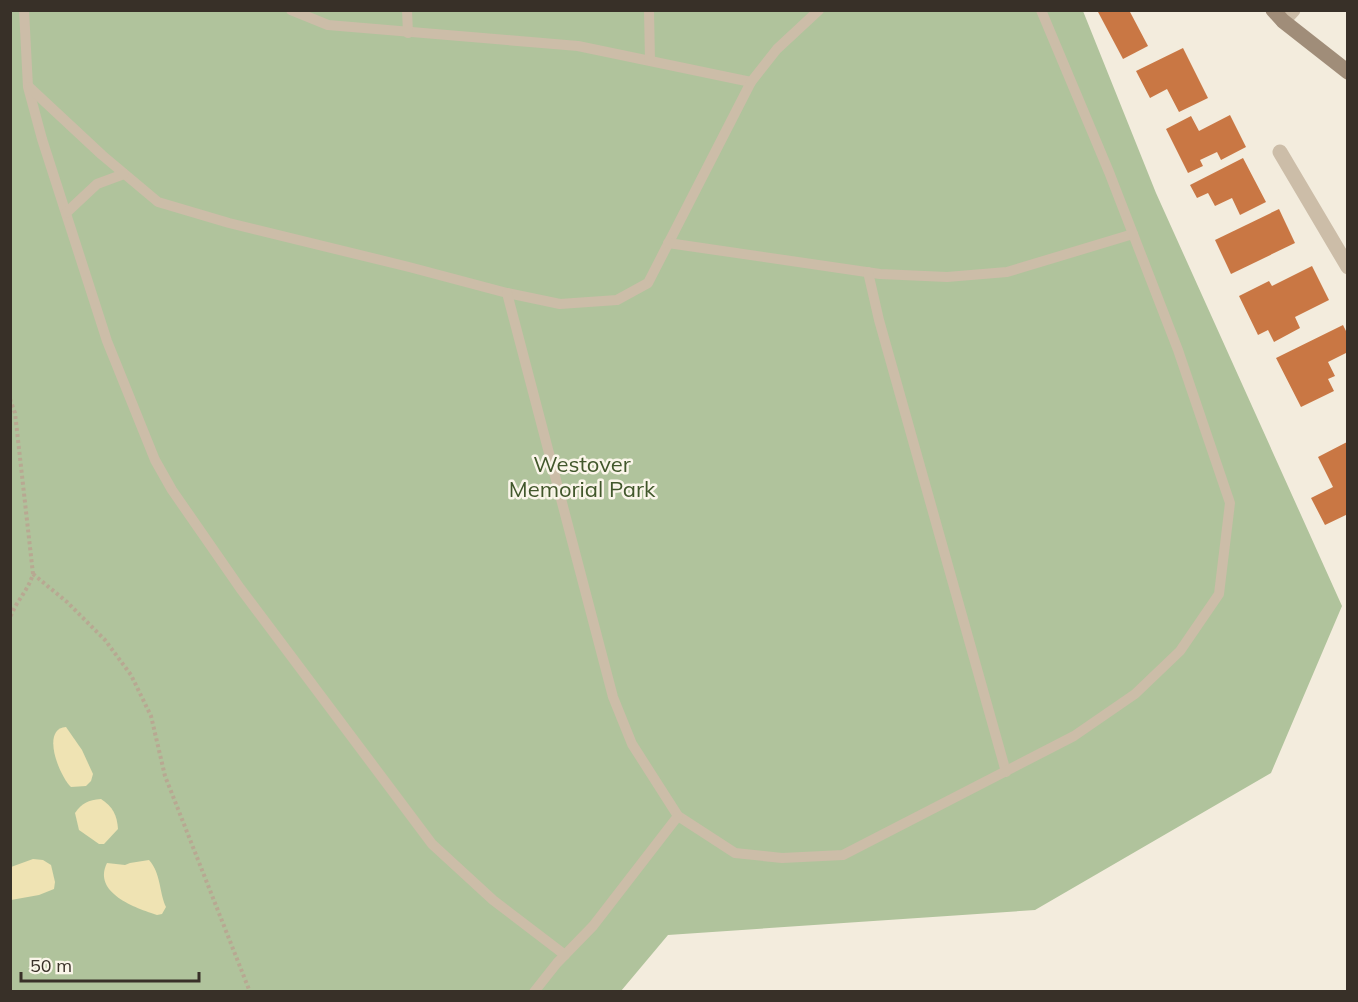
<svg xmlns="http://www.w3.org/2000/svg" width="1358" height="1002" viewBox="0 0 1358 1002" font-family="Mulish,sans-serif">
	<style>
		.green { fill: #b0c39c }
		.sand { fill: #efe3b3 }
		.building { fill: #c97744 }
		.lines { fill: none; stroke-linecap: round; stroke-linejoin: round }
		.path { stroke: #b8a892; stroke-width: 4; stroke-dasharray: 3 3; stroke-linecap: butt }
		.service { stroke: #ccbda8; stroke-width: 10 }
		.minor { stroke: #ccbda8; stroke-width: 15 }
		.secondary { stroke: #a08d79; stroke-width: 15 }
		.labels { text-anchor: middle; stroke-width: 5; stroke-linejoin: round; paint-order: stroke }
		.park-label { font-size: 22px; fill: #41572b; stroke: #faf5e9 }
	</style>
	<rect width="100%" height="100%" fill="#f3ecdd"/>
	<polygon class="green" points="10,11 1083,11 1156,193 1342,606 1271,773 1035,910 668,935 621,991 11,991"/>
	<g class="sand">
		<path d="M 66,727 L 82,750 L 93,774 L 91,781 L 86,786 L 71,787 C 60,777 40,729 66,727 Z"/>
		<path d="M 101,799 C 113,807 117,815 118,829 L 104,844 L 99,844 L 79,830 L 75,813 C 82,803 88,800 101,799 Z"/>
		<polygon points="33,859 43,860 51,865 55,882 54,889 39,895 11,900 11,867"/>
		<path d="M 149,860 C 161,873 159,892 166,907 L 162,914 L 157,915 C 136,908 92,893 107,863 L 125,865 L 130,863 Z"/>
	</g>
	<g class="building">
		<polygon points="1097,10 1129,10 1148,46 1123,59"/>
		<polygon points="1183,48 1208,98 1179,112 1167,89 1150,98 1136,71"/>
		<polygon points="1230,115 1246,147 1221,160 1217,152 1200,160 1203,166 1188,173 1166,129 1191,116 1199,131"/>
		<polygon points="1243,158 1266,202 1240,215 1232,198 1215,206 1208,193 1197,198 1190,185"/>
		<polygon points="1279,209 1295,243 1231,274 1215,240"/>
		<polygon points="1312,266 1329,300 1295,317 1300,328 1274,342 1268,330 1258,335 1239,296 1269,281 1272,286"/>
		<polygon points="1343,325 1348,335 1348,352 1328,362 1335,376 1328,379 1334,391 1301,407 1276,358"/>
		<polygon points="1347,442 1348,514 1325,525 1311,498 1333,487 1318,457"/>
	</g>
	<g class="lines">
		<g class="path">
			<path d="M 10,399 L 15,413 L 33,574 C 28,591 16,601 10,618"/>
			<polyline points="33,574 67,602 105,640 131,675 151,716 165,776 250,992"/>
		</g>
		<g class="service">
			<polyline points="24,10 28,87 42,139 107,341 155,460 172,490 240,588 432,844 493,900 565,955"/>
			<polyline points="291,10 328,25 578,46 751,82"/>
			<polyline points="407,10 408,33"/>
			<polyline points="649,10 650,61"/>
			<polyline points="29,87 102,155 158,202 229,223 409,267 507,293 560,304 617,300 648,283 751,82 777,49 819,10"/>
			<polyline points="66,213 97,184 124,174"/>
			<polyline points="668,243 880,274 947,277 1007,272 1133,234"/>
			<polyline points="868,272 879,320 1006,772"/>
			<polyline points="507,293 613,697 632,744 678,816 735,853 782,858 843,855 1074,736 1135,694 1180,651 1219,594 1230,503 1178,350 1109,172 1041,10"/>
			<polyline points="534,992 557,963 593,926 678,816"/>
		</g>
		<g class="minor">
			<polyline points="1283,21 1293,10"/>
			<polyline points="1280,152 1348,267"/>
		</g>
		<polyline class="secondary" points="1273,10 1283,21 1348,72"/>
	</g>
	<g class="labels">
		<g class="park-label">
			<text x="582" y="472">Westover<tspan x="582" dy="25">Memorial Park</tspan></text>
		</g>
	</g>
	<rect width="1358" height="1002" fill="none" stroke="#383028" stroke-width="24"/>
	<path d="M21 972v9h178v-9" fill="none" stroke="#383028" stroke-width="3"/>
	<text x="30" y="972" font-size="18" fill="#383028" stroke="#faf5e9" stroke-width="4.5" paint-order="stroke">50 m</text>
</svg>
